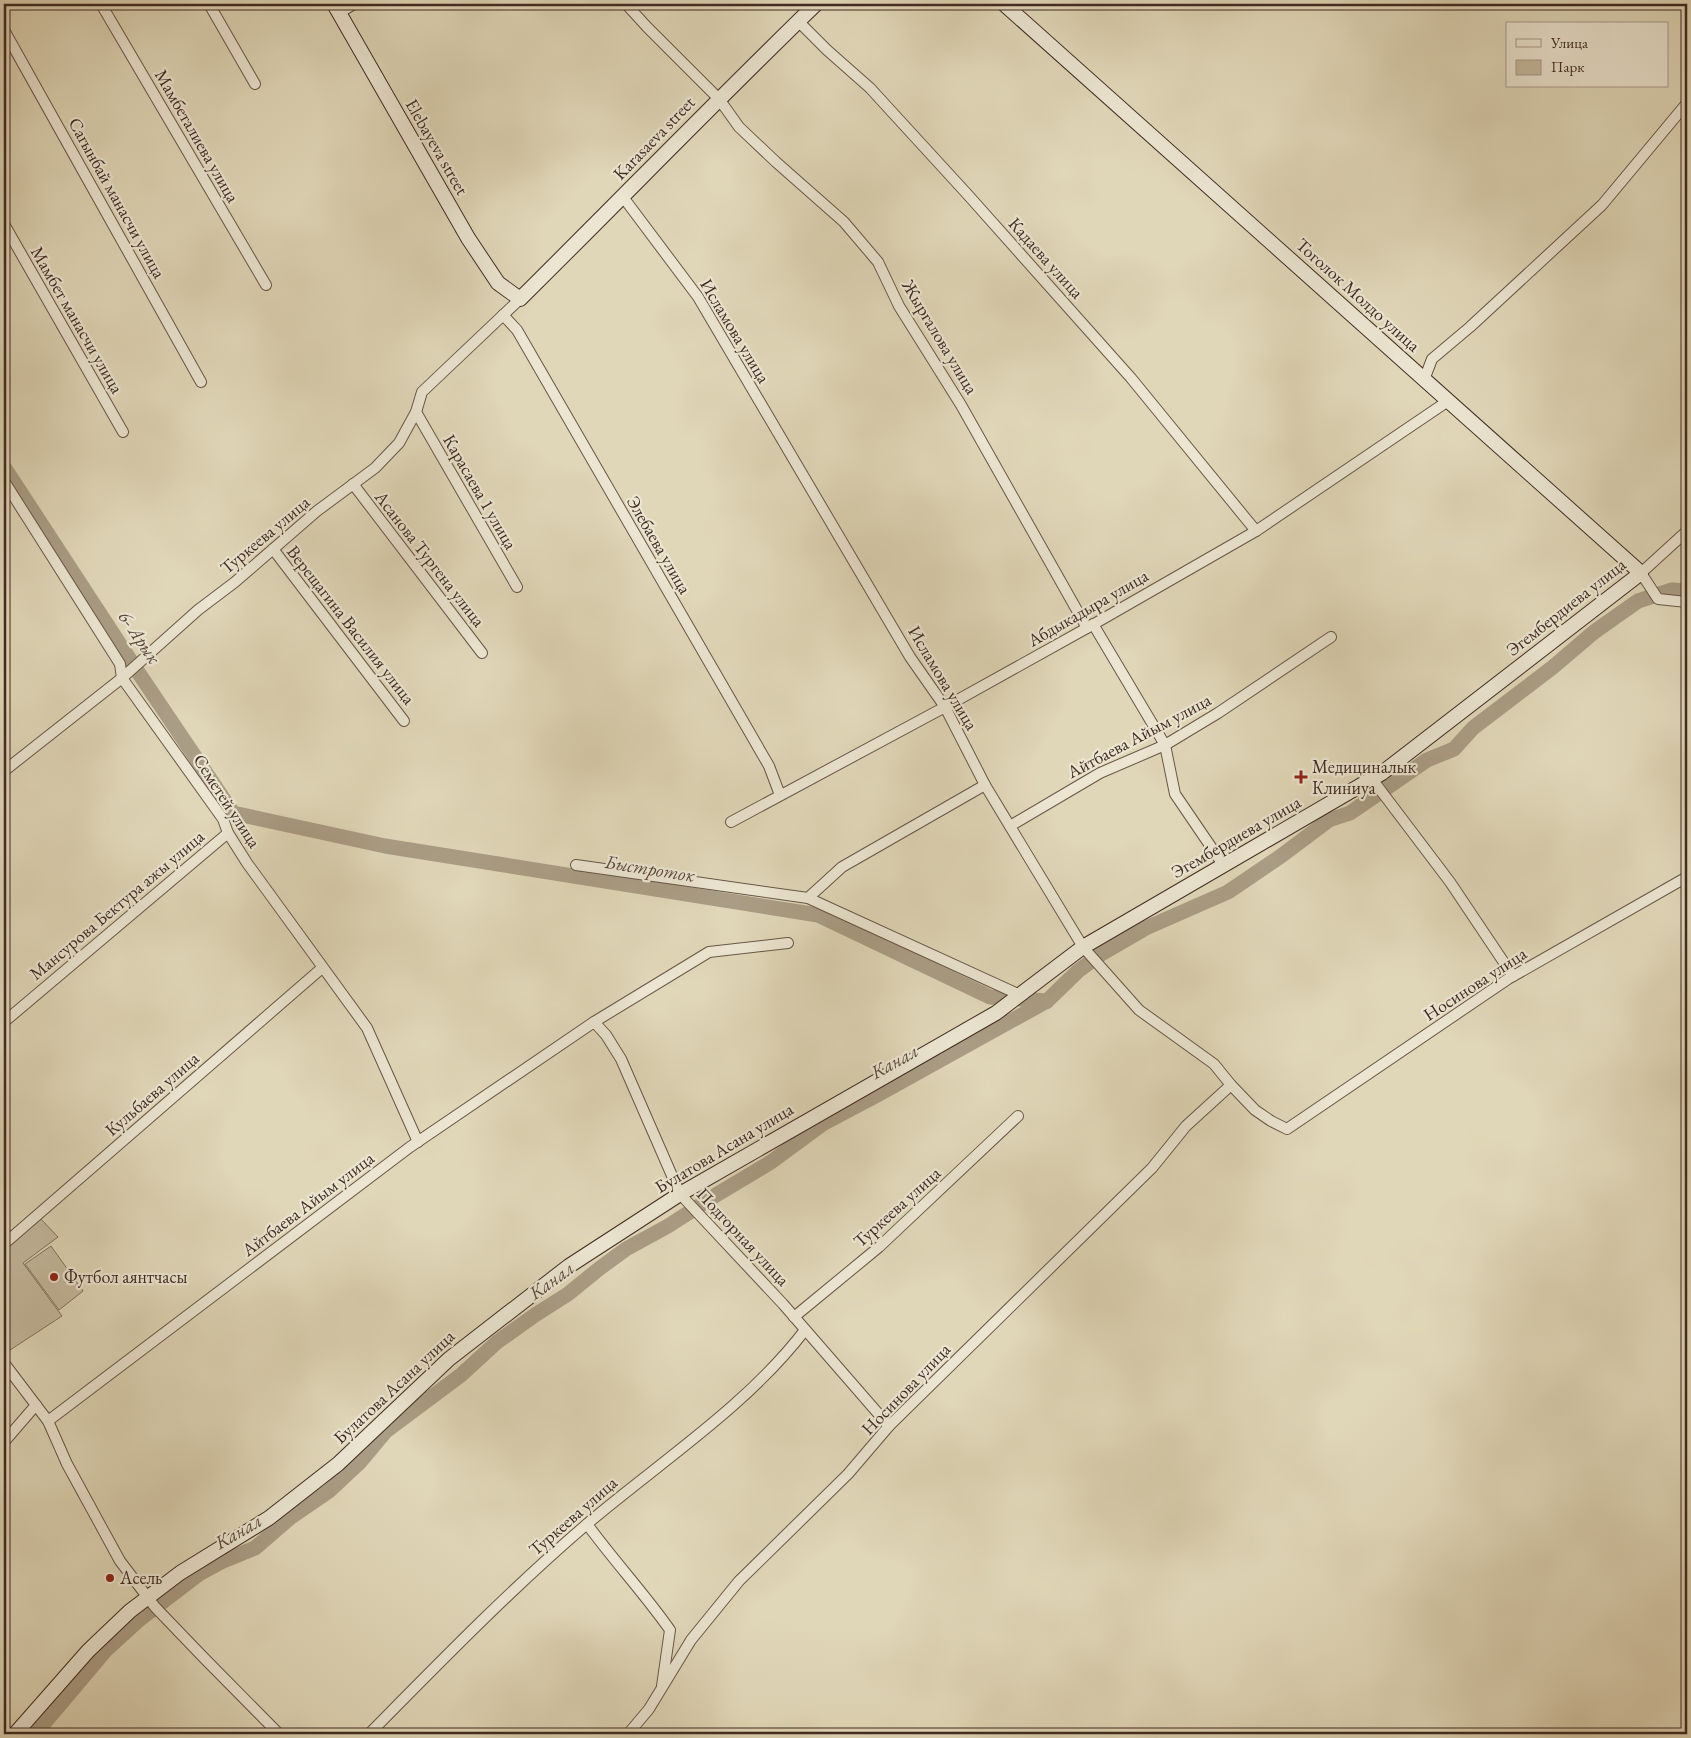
<svg xmlns="http://www.w3.org/2000/svg" width="1691" height="1738" viewBox="0 0 1691 1738" font-family="'EB Garamond',serif">
	<style>
		.green { fill: #c5ba9f; stroke: #827261 }
		.lines { fill: none; stroke-linecap: round; stroke-linejoin: round }
		.river { stroke: #aa9d85; stroke-width: 15 }
		.street-casing { stroke: #685648; stroke-width: 12 }
		.secondary-casing { stroke: #402b23; stroke-width: 16 }
		.street { stroke: #ebe5d1; stroke-width: 10 }
		.secondary { stroke: #ebe5d1; stroke-width: 14 }
		.poi-dot { fill: #8f2418; stroke: #ebe5d1; stroke-width: 2 }
		.labels { text-anchor: middle; stroke-width: 4.5; stroke-linejoin: round; paint-order: stroke }
		.street-label { font-size: 18px; fill: #402b23; stroke: #ebe5d1 }
		.poi-label { font-size: 18px; fill: #402b23; stroke: #ebe5d1; text-anchor: start }
		.water-label { font-size: 19px; font-style: italic; fill: #5a483c; stroke: #ebe5d1 }
	</style>
	<rect width="100%" height="100%" fill="#e0d7b8"/>
	<filter id="stains"><feTurbulence type="fractalNoise" baseFrequency=".004" numOctaves="4"/><feColorMatrix values="0 0 0 0 .2 0 0 0 0 .09 0 0 0 0 .02 0 0 0 .5 -.17"/></filter>
	<radialGradient id="worn" r=".72"><stop offset=".6" stop-color="#630" stop-opacity="0"/><stop offset="1" stop-color="#630" stop-opacity=".3"/></radialGradient>
	<g class="green">
		<polygon points="39,1217 58,1237 23,1263 62,1316 4,1354 4,1247"/>
		<polygon points="51,1246 83,1291 59,1310 25,1264"/>
	</g>
	<g class="lines">
		<g class="river">
			<polyline points="4,467 140,675 233,813 385,846 818,915 990,997 1047,1001"/>
			<polyline points="35,1734 106,1650 140,1619 199,1574 223,1561 255,1548 291,1517 329,1491 360,1462 386,1431 461,1375 497,1342 535,1315 568,1294 600,1268 626,1249 668,1226 716,1195 771,1162 824,1123 877,1095 1047,1001 1078,971 1101,954 1146,928 1228,892 1281,856 1329,820 1350,813 1427,760 1454,749 1473,728 1553,667 1594,632 1638,601 1672,590 1687,591"/>
		</g>
		<g class="street-casing">
			<g id="street">
				<polyline points="101,4 266,285"/>
				<polyline points="209,4 255,84"/>
				<polyline points="626,4 647,27 719,99 739,127 776,162 844,222 878,262 899,306 961,405 1087,628"/>
				<polyline points="339,13 354,4"/>
				<polyline points="798,21 827,50 870,88 968,195 1131,378 1256,531"/>
				<polyline points="4,30 201,382"/>
				<polyline points="623,197 698,297 910,657 945,707 985,785 1083,947 1139,1010 1214,1064 1231,1085 1255,1110 1271,1121 1287,1129 1508,979 1687,877"/>
				<polyline points="4,224 123,432"/>
				<polyline points="503,315 517,330 769,766 780,795"/>
				<polyline points="1424,380 1432,359 1470,327 1602,205 1687,103"/>
				<polyline points="416,412 517,587"/>
				<polyline points="4,481 120,664 122,678 223,819 228,833 247,863 367,1028 418,1142"/>
				<polyline points="353,484 482,653"/>
				<polyline points="1687,531 1641,573 1658,599 1687,602"/>
				<polyline points="273,549 404,721"/>
				<polyline points="1093,624 1165,745 1175,794 1224,866"/>
				<polyline points="4,771 122,678 198,610 235,582 317,511 375,468 399,443 416,412 422,392 520,299"/>
				<polyline points="1372,779 1450,882 1513,976"/>
				<polyline points="731,822 945,707 1087,628 1256,531 1448,401"/>
				<polyline points="1010,826 1100,773 1165,745 1218,713 1331,637"/>
				<polyline points="576,865 808,898 1020,995"/>
				<polyline points="808,898 842,867 985,785"/>
				<polyline points="4,1022 228,833"/>
				<polyline points="594,1022 606,1035 621,1059 680,1194 783,1304 889,1426"/>
				<polyline points="4,1244 322,968"/>
				<polyline points="794,1317 879,1247 1018,1116"/>
				<polyline points="4,1363 48,1421 67,1464 120,1561 155,1607 204,1658 279,1734"/>
				<polyline points="48,1421 410,1147 594,1022 709,952 788,943"/>
				<polyline points="4,1442 36,1405"/>
				<path d="M 587,1524 C 614,1561 644,1593 670,1630 L 662,1686"/>
				<path d="M 369,1734 C 440,1662 510,1590 587,1524 C 660,1462 747,1406 805,1330"/>
				<polyline points="628,1734 649,1709 691,1640 739,1581 848,1474 889,1426 1152,1168 1186,1126 1231,1085"/>
			</g>
		</g>
		<g class="secondary-casing">
			<g id="secondary">
				<path d="M 334,4 L 468,238 L 498,283 L 520,299 C 619,201 716,101 816,4"/>
				<polyline points="15,1734 88,1651 130,1611 180,1573 269,1518 338,1464 449,1359 569,1266 680,1194 996,1013 1083,947 1382,773 1641,573 1004,4"/>
			</g>
		</g>
		<use href="#street" class="street"/>
		<use href="#secondary" class="secondary"/>
	</g>
	<g class="poi-dot">
		<path d="M1298.5 769.5h5v5h5v5h-5v5h-5v-5h-5v-5h5z"/>
		<circle cx="54" cy="1277" r="5"/>
		<circle cx="110" cy="1578" r="5"/>
	</g>
	<g class="labels">
		<g class="street-label">
			<text transform="translate(197 136) rotate(60)" y="6">Мамбеталиева улица</text>
			<text transform="translate(654 138) rotate(-46)" y="6">Karasaeva street</text>
			<text transform="translate(437 147) rotate(60)" y="6">Elebayeva street</text>
			<text transform="translate(117 198) rotate(61)" y="6">Сагынбай манасчи улица</text>
			<text transform="translate(1046 258) rotate(48)" y="6">Кадаева улица</text>
			<text transform="translate(1358 295) rotate(42)" y="6">Тоголок Молдо улица</text>
			<text transform="translate(77 320) rotate(60)" y="6">Мамбет манасчи улица</text>
			<text transform="translate(735 331) rotate(59)" y="6">Исламова улица</text>
			<text transform="translate(940 337) rotate(59)" y="6">Жыргалова улица</text>
			<text transform="translate(480 492) rotate(60)" y="6">Карасаева 1 улица</text>
			<text transform="translate(265 535) rotate(-40)" y="6">Туркеева улица</text>
			<text transform="translate(659 545) rotate(60)" y="6">Элебаева улица</text>
			<text transform="translate(430 559) rotate(52)" y="6">Асанова Тургена улица</text>
			<text transform="translate(1566 607) rotate(-38)" y="6">Эгембердиева улица</text>
			<text transform="translate(1088 608) rotate(-30)" y="6">Абдыкадыра улица</text>
			<text transform="translate(351 625) rotate(52)" y="6">Верещагина Василия улица</text>
			<text transform="translate(943 678) rotate(59)" y="6">Исламова улица</text>
			<text transform="translate(1139 736) rotate(-28)" y="6">Айтбаева Айым улица</text>
			<text transform="translate(227 801) rotate(57)" y="6">Семетей улица</text>
			<text transform="translate(1236 837) rotate(-30)" y="6">Эгембердиева улица</text>
			<text transform="translate(117 905) rotate(-40)" y="6">Мансурова Бектура ажы улица</text>
			<text transform="translate(1475 984) rotate(-33)" y="6">Носинова улица</text>
			<text transform="translate(152 1094) rotate(-41)" y="6">Кульбаева улица</text>
			<text transform="translate(724 1148) rotate(-31)" y="6">Булатова Асана улица</text>
			<text transform="translate(308 1204) rotate(-37)" y="6">Айтбаева Айым улица</text>
			<text transform="translate(897 1207) rotate(-42)" y="6">Туркеева улица</text>
			<text transform="translate(743 1237) rotate(47)" y="6">Подгорная улица</text>
			<text transform="translate(394 1387) rotate(-43)" y="6">Булатова Асана улица</text>
			<text transform="translate(906 1389) rotate(-46)" y="6">Носинова улица</text>
			<text transform="translate(573 1516) rotate(-41)" y="6">Туркеева улица</text>
		</g>
		<g class="poi-label">
			<text x="1312" y="773">Медициналык<tspan x="1312" dy="21">Клиниуа</tspan></text>
			<text x="64" y="1283">Футбол аянтчасы</text>
			<text x="120" y="1584">Асель</text>
		</g>
		<g class="water-label">
			<text transform="translate(140 637) rotate(56)" y="7">6- Арык</text>
			<text transform="translate(650 868) rotate(9)" y="7">Быстроток</text>
			<text transform="translate(894 1061) rotate(-29)" y="7">Канал</text>
			<text transform="translate(551 1280) rotate(-36)" y="7">Канал</text>
			<text transform="translate(238 1531) rotate(-30)" y="7">Канал</text>
		</g>
	</g>
	<rect width="1691" height="1738" fill="none" stroke="#e0d7b8" stroke-width="20"/>
	<rect x="5" y="5" width="1681" height="1728" fill="none" stroke="#402b23" stroke-width="2.5"/>
	<rect x="10" y="10" width="1671" height="1718" fill="none" stroke="#402b23"/>
	<rect x="1506" y="22" width="162" height="65" fill="#ebe5d1" stroke="#a79b8b"/>
	<rect x="1516" y="39" width="25" height="8" fill="#ebe5d1" stroke="#a79b8b"/>
	<text x="1551" y="48" font-size="15" fill="#402b23">Улица</text>
	<rect x="1516" y="60" width="25" height="15" fill="#c5ba9f" stroke="#a79b8b"/>
	<text x="1551" y="72" font-size="15" fill="#402b23">Парк</text>
	<rect width="100%" height="100%" filter="url(#stains)"/>
	<rect width="100%" height="100%" fill="url(#worn)"/>
</svg>
